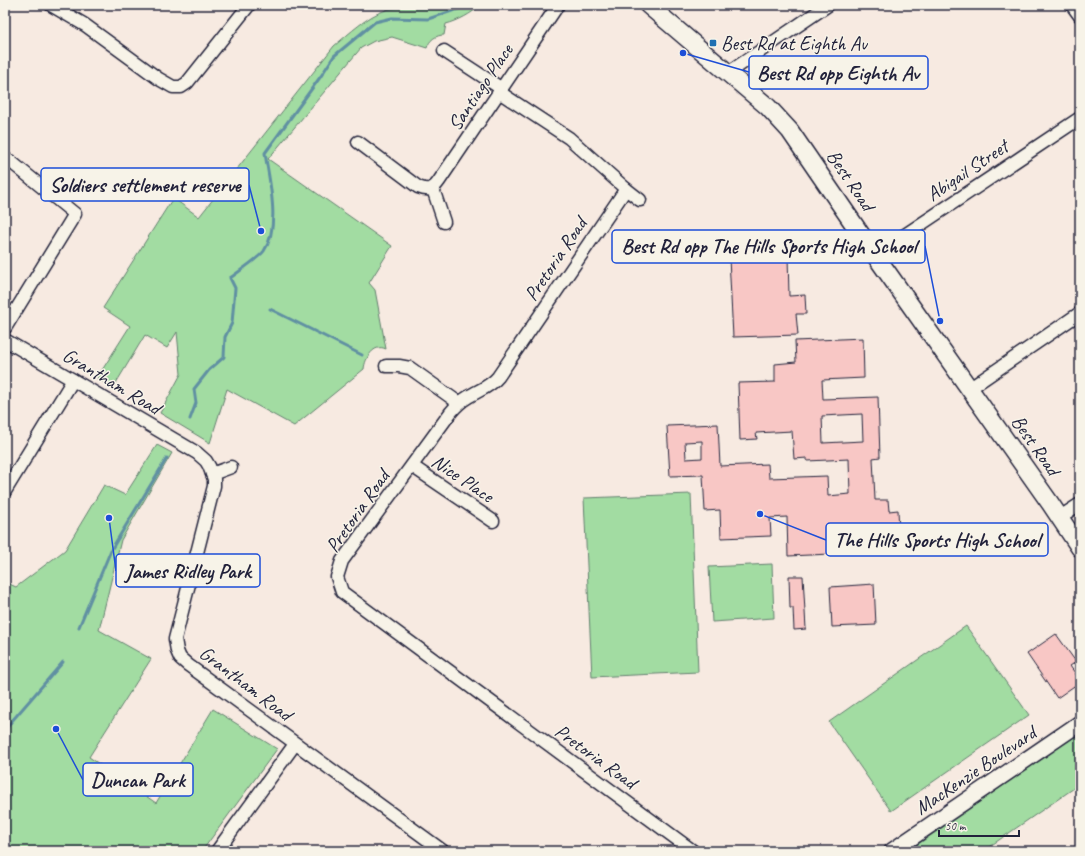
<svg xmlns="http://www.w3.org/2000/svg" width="1085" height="856" viewBox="0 0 1085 856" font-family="Caveat,sans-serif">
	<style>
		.park { fill: #a2dca2; stroke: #627f6e }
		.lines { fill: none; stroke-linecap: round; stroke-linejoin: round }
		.stream { stroke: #6090a2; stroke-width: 3 }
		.building { fill: #f8c7c5; stroke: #22223b; fill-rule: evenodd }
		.minor-casing { stroke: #22223b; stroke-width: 15 }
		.tertiary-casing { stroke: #22223b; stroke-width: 18 }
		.secondary-casing { stroke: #22223b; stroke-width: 20 }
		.minor { stroke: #f7f3e8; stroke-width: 12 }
		.tertiary { stroke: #f7f3e8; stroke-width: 15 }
		.secondary { stroke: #f7f3e8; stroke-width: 17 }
		.poi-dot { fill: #1f6fb2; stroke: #f7f3e8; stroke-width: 1.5 }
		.labels { text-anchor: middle; stroke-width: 3; stroke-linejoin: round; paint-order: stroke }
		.poi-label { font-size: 20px; fill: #22223b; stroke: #f7f3e8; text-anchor: start }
		.street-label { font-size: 20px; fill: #22223b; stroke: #f7f3e8 }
		.leader { fill: none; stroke: #1d4ed8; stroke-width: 1.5 }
		.callout-dot { fill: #1d4ed8; stroke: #f7f3e8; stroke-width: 1.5 }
		.callout { fill: #f7f3e8; stroke: #1d4ed8; stroke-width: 1.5 }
		.callout-label { font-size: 21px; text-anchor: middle; font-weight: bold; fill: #22223b }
	</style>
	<rect width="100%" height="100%" fill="#f7eae1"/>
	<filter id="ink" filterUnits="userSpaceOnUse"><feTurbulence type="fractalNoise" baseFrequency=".025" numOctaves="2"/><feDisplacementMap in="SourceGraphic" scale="8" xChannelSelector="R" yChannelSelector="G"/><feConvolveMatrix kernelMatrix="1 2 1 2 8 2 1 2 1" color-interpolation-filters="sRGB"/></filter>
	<g filter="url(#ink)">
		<g class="park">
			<path d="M 427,5 L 481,5 C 471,14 458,21 446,24 L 444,35 C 436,35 429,40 427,48 L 392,37 L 374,41 L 361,48 L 268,159 L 392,246 L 369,283 L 375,290 L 386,349 C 374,343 365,358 364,369 L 294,426 L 227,389 L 210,443 L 160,413 L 181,374 L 177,332 L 167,348 L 145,335 L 113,388 L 97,378 L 130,326 L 103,308 L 173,198 L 199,217 L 334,46 C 350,33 367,16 386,10 C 400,6 413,6 427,5 Z"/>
			<polygon points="157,445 172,453 121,540 99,630 151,659 89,757 156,803 213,709 277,749 202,851 5,851 5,582 16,587 65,550 104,485 125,495"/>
			<polygon points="691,494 698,672 592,677 584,498"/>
			<polygon points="772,564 774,618 712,622 709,567"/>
			<polygon points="966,626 1029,715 891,811 829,722"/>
			<polygon points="1080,733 1080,784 983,851 908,851"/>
		</g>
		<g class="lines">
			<g class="stream">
				<polyline points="270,309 362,355"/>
				<path d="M 190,419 L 196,403 L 194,389 L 209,370 L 224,357 L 225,337 L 232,323 L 235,288 L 230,278 C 238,272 259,258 264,251 C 281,226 269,180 265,153 L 321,76 L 334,56 L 375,22 L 392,18 L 428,19 L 464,7 L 466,5"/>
				<polyline points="79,627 111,550 167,458"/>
				<polyline points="5,731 11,722 63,662"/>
			</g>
		</g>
		<g class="building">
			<polygon points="788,256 789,296 805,295 806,314 796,314 798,335 733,337 729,258"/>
			<path d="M 863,338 L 864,378 L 822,380 L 823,399 L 878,397 L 880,457 L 873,458 L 875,500 L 888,500 L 889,511 L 898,510 L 899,531 L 830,534 L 831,554 L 788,556 L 787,517 L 770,518 L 771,536 L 721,538 L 720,510 L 705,511 L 703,475 L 670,476 L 667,426 L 718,424 L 720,466 L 768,464 L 769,478 L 827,476 L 828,496 L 850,494 L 849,459 L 807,461 L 807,458 L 794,459 L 792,431 L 756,433 L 757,439 L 740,440 L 738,383 L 775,382 L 775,364 L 796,362 L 795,341 ZM 862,414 L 863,441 L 823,443 L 822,416 ZM 702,441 L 702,458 L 686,459 L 685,442 Z"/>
			<polygon points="789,576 803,576 806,629 794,630 793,608 790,608"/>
			<polygon points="874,584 876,625 832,627 830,587"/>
			<polygon points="1056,634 1076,662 1070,666 1080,680 1080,682 1057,698 1027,654"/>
		</g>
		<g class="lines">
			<g class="minor-casing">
				<g id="minor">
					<polyline points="51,5 85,25 159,79 173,87 181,87 187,83 249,5"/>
					<polyline points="1072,5 1080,16"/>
					<polyline points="444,51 502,89"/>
					<polyline points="728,73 828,5"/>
					<polyline points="499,92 569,138 626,189 640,200"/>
					<path d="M 358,142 L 418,187 C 428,191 433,190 439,181 L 558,5"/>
					<polyline points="433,189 444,222"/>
					<path d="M 626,189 L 498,377 C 490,387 479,390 468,397 C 461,401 456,406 451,412 L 342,561 L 337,577 L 342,592 L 693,851"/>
					<polyline points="875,255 1080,118"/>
					<polyline points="5,328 75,214 10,161"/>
					<polyline points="5,340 197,453 206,461 209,466 214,479 214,486 175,639 177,651 180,658 188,665 443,851"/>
					<polyline points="386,366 399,366 410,368 459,403"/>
					<polyline points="969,389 1080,313"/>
					<polyline points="412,466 493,521"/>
					<polyline points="212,474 231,467"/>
					<polyline points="5,491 73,380"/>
					<polyline points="1060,517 1080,504"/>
					<polyline points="217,851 295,744"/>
				</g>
			</g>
			<g class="tertiary-casing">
				<polyline id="tertiary" points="892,851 1080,723"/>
			</g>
			<g class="secondary-casing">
				<polyline id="secondary" points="648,5 768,107 790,131 875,255 1050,503 1080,548"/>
			</g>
			<use href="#minor" class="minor"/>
			<use href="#tertiary" class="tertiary"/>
			<use href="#secondary" class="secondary"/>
		</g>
	</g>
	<rect class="poi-dot" x="709" y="39" width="8" height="8" rx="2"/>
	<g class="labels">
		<g class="poi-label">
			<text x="721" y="50">Best Rd at Eighth Av</text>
		</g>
		<g class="street-label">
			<text transform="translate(480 87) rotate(-56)" y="7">Santiago Place</text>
			<text transform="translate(967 170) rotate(-34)" y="7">Abigail Street</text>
			<text transform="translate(851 180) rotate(56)" y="7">Best Road</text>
			<text transform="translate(555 259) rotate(-56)" y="7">Pretoria Road</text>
			<text transform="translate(112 381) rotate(31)" y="7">Grantham Road</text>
			<text transform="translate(1036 445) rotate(55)" y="7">Best Road</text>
			<text transform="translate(463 478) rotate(34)" y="7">Nice Place</text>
			<text transform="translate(357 511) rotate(-55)" y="7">Pretoria Road</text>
			<text transform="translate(246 683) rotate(37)" y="7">Grantham Road</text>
			<text transform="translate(596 756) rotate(36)" y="7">Pretoria Road</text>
			<text transform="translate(975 770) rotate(-34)" y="7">MacKenzie Boulevard</text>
		</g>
	</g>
	<path class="leader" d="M683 53L749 72M261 231L249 185M940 321L925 246M760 514L826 540M109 518L116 571M56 729L83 780"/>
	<g class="callout-dot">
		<circle cx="683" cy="53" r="4"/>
		<circle cx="261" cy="231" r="4"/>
		<circle cx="940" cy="321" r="4"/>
		<circle cx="760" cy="514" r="4"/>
		<circle cx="109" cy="518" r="4"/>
		<circle cx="56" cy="729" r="4"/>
	</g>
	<g class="callout">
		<rect x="749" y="56" width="179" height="33" rx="4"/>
		<rect x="41" y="168" width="208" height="33" rx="4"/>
		<rect x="612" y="230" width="313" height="33" rx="4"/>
		<rect x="826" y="523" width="222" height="33" rx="4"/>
		<rect x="116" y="554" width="144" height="33" rx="4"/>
		<rect x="83" y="763" width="110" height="33" rx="4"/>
	</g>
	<g class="callout-label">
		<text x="838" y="80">Best Rd opp Eighth Av</text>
		<text x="145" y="192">Soldiers settlement reserve</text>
		<text x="769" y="253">Best Rd opp The Hills Sports High School</text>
		<text x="937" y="547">The Hills Sports High School</text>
		<text x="188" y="578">James Ridley Park</text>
		<text x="138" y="787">Duncan Park</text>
	</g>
	<rect width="1085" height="856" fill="none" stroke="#f7f3e8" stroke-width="20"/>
	<rect x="10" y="10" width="1065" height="836" fill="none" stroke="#22223b" stroke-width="1.5" filter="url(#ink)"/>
	<path d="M939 830v6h80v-6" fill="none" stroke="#22223b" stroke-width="2"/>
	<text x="945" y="830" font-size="12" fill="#22223b" stroke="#f7f3e8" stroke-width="3" paint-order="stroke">50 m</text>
</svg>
